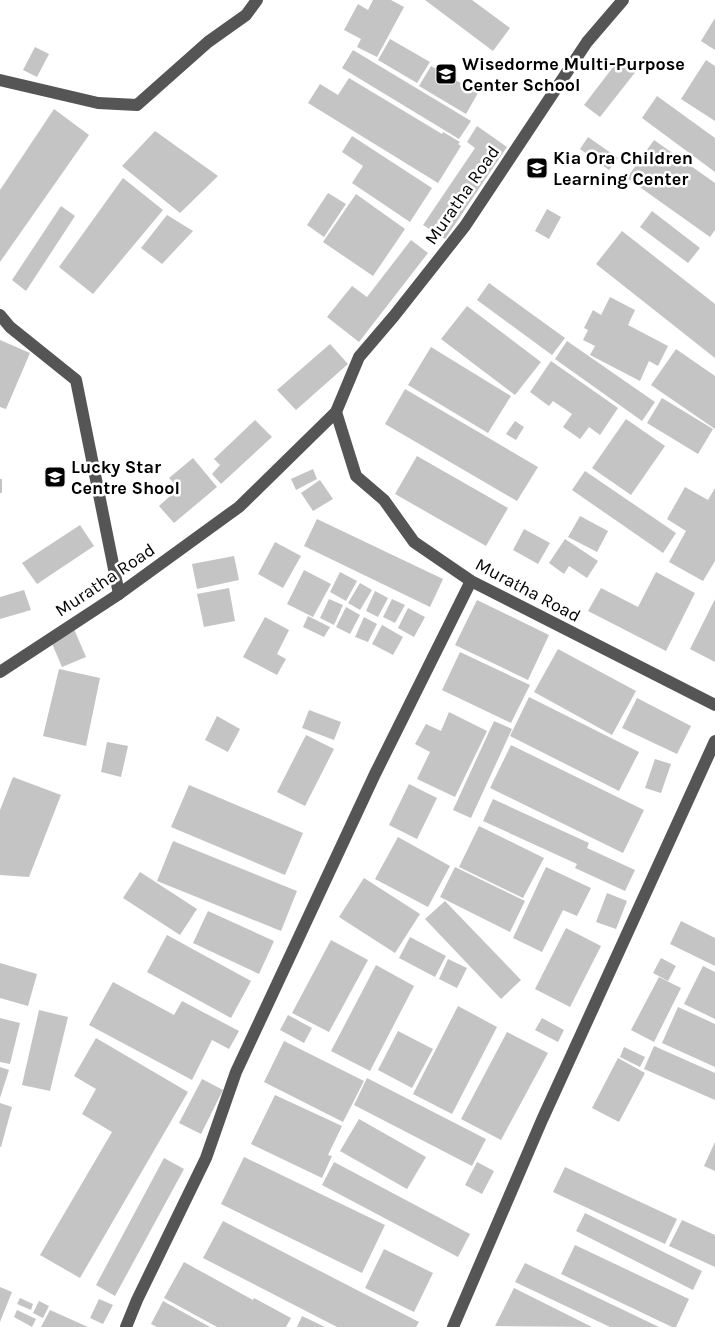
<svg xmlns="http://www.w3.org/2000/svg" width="715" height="1327" viewBox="0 0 715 1327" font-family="Karla,sans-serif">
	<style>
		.building { fill: #c4c4c4 }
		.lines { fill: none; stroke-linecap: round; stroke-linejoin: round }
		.minor { stroke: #555; stroke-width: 12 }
		.labels { text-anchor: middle; stroke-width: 5; stroke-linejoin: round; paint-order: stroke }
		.poi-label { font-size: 18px; font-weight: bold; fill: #000; stroke: #fff; text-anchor: start }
		.street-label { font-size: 18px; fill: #000; stroke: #fff }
	</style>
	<rect width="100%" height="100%" fill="#fff"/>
	<g class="building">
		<polygon points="373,0 391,0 404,7 377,57 357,47 361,39 344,30 358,4 368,10"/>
		<polygon points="425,0 472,0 510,28 493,51"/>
		<polygon points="715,18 715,50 701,41"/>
		<polygon points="390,39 430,62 417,83 378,60"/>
		<polygon points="35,47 49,54 37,77 23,70"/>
		<polygon points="353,50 471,121 459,139 342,68"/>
		<polygon points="620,58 637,70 600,117 584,105"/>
		<polygon points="706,60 715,66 715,121 681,99"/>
		<polygon points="431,66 478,93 466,114 419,86"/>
		<polygon points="349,78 442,134 443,132 460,142 458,144 461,146 438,183 308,103 320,84 338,95"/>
		<polygon points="657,96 715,138 715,172 642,118"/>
		<polygon points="54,109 89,135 0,262 0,190"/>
		<polygon points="477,126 507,147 445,239 423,225 475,148 467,142"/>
		<polygon points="155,131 218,176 180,213 122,166"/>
		<polygon points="352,136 432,188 410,222 352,183 363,166 342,152"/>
		<polygon points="588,137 618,158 609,170 580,149"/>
		<polygon points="654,140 715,183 715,230 710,237 627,178"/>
		<polygon points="123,178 163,210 93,294 59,267"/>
		<polygon points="328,193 346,204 324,237 307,225"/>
		<polygon points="356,194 405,229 373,276 323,242"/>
		<polygon points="61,206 75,216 26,291 12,280"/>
		<polygon points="547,209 561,217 549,239 535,231"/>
		<polygon points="652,211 700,248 688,263 640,227"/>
		<polygon points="167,215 193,231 162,264 141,248"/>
		<polygon points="622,231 715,304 715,358 596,264"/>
		<polygon points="411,240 428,253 359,342 327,317 352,286 367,297"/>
		<polygon points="489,283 565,338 552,355 477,300"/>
		<polygon points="610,297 635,310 628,325 668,346 658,366 649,361 640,381 590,355 595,346 583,340 588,330 584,328 593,310 601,315"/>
		<polygon points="467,306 541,362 515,395 441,339"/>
		<polygon points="0,340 30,353 6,409 0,407"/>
		<polygon points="567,341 655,402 642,421 555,359"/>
		<polygon points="330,344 348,364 296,410 277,390"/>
		<polygon points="431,347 511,396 488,433 408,385"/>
		<polygon points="676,349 715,376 715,429 651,385"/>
		<polygon points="551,361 618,408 600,435 589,427 580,439 563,427 572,414 553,401 549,406 530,392"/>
		<polygon points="405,389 538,467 517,501 385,424"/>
		<polygon points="662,398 713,429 698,454 647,423"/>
		<polygon points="626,419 665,446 631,495 592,468"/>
		<polygon points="255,420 272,437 221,484 212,474 220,465 214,459"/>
		<polygon points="515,421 524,427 516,440 506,434"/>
		<polygon points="417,456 508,508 486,546 395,494"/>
		<polygon points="193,458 217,487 174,523 159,506 179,488 169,478"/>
		<polygon points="313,469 317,479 296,490 291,479"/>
		<polygon points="585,471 676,533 663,553 572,490"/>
		<rect x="0" y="479" width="2" height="14"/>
		<polygon points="320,480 333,499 313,511 301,493"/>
		<polygon points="685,487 708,500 715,488 715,561 703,581 669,562 686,531 667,519"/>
		<polygon points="580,516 608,531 597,552 568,537"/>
		<polygon points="317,519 443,579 430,607 304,546"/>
		<polygon points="80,525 94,546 37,584 22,563"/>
		<polygon points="524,529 550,543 538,564 513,550"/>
		<polygon points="565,539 598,561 587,578 569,566 564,574 549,563"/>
		<polygon points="275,542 301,556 283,588 258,574"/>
		<polygon points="234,556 239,580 197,589 192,564"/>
		<polygon points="304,570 331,584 313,617 287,604"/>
		<polygon points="340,572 357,581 346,601 330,592"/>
		<polygon points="656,572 695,593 666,651 588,611 601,588 638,607"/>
		<polygon points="360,583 372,590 360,610 348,603"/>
		<polygon points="229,588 235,621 204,627 197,594"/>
		<polygon points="24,590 31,610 0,619 0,597"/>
		<polygon points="375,591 388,598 378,617 366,611"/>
		<polygon points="329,599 343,605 334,625 320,618"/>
		<polygon points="392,599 405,605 395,623 383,617"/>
		<polygon points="715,599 715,662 690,649"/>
		<polygon points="477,600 549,635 528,680 455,645"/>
		<polygon points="346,607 360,615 350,634 336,627"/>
		<polygon points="408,608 425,617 414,637 398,628"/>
		<polygon points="308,616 330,627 324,637 303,627"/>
		<polygon points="265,617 289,630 277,654 286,659 277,675 243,657"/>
		<polygon points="364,617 377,624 368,642 355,637"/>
		<polygon points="382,625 403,637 393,655 372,644"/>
		<polygon points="74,629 86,657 62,667 50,639"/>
		<polygon points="558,649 636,691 612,735 534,692"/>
		<polygon points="460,652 530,685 511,723 442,690"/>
		<polygon points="59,669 100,678 86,746 43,736"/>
		<polygon points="529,697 639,752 619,791 510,736"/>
		<polygon points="637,698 691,726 677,754 622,728"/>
		<polygon points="309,710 341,722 334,740 302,728"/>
		<polygon points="449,712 487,731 455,797 417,779 430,752 415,744 426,724 441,731"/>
		<polygon points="217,716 240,729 228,752 205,740"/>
		<polygon points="494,721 512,729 471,818 453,810"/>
		<polygon points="306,735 334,749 305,806 277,792"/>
		<polygon points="107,742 128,746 121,777 101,772"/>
		<polygon points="511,745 644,810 623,853 490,788"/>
		<polygon points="655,759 671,764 661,793 645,788"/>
		<polygon points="13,777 61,795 29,877 0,875 0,810"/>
		<polygon points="409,784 437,798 417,839 389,825"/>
		<polygon points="189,785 303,833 285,875 171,827"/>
		<polygon points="493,799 589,843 587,848 635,870 625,891 575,868 577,864 483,821"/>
		<polygon points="479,826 544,858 523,898 459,867"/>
		<polygon points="398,837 450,866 428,907 375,879"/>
		<polygon points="173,841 297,891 281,931 157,881"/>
		<polygon points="455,867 525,901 510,932 440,897"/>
		<polygon points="546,867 591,888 577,916 563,910 542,952 513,938"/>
		<polygon points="140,872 197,909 180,935 123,898"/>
		<polygon points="364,878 420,914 395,953 339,917"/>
		<polygon points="607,893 627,901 616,929 596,922"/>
		<polygon points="445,901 521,980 501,999 425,919"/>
		<polygon points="208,911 274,941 259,974 193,943"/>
		<polygon points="681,921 715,938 715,966 670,944"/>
		<polygon points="566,928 601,946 570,1007 535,989"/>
		<polygon points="167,935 251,981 231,1018 147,972"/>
		<polygon points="410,937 446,956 435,977 399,958"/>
		<polygon points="331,940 368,960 329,1032 292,1013"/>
		<polygon points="661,958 676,966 668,981 653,973"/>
		<polygon points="448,959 467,968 457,988 439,979"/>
		<polygon points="0,963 37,974 28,1006 0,998"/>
		<polygon points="376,965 414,986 370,1071 331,1051"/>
		<polygon points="703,966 715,972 715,1019 684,1004"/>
		<polygon points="659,977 681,988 654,1042 631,1030"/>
		<polygon points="113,982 174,1015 182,1001 239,1031 229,1049 212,1040 192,1080 89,1025"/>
		<polygon points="458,1006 497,1027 452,1114 413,1094"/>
		<polygon points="678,1007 715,1024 715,1067 662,1043"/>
		<polygon points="39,1010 68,1017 50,1091 22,1085"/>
		<polygon points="288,1015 312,1028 304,1043 280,1030"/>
		<polygon points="0,1018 20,1023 10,1064 0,1062"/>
		<polygon points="542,1018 564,1030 558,1042 535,1030"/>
		<polygon points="398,1031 433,1049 412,1088 378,1070"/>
		<polygon points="507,1032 548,1053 501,1140 461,1119"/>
		<polygon points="96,1038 188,1092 80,1278 40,1255 112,1132 82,1114 96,1089 74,1076"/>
		<polygon points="284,1041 364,1081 343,1122 264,1082"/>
		<polygon points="654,1046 715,1073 715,1100 644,1069"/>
		<polygon points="624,1047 645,1057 640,1067 620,1057"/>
		<polygon points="618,1058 645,1073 619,1122 592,1108"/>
		<polygon points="0,1067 9,1070 0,1098"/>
		<polygon points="367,1078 486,1139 472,1166 354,1105"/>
		<polygon points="202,1079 223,1090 201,1134 179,1123"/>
		<polygon points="275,1095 342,1126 328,1155 332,1156 322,1178 251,1144"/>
		<polygon points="0,1103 12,1107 1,1147 0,1147"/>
		<polygon points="359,1119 426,1157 407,1189 340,1151"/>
		<polygon points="715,1142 715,1171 704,1166"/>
		<polygon points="244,1157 385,1225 362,1273 221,1204"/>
		<polygon points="164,1158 184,1169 115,1296 96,1285"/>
		<polygon points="334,1162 470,1234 458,1257 322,1185"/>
		<polygon points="477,1162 494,1171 482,1194 465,1185"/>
		<polygon points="565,1167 677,1219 665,1244 553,1192"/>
		<polygon points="585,1213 702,1271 693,1290 576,1231"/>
		<polygon points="682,1220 715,1235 715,1267 669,1246"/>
		<polygon points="223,1221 419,1322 416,1327 337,1327 203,1258"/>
		<polygon points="575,1245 689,1299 676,1327 672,1327 561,1274"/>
		<polygon points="384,1249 433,1273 414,1312 365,1288"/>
		<polygon points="184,1262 253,1300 254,1298 291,1318 286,1327 217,1327 164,1298"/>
		<polygon points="525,1263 659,1327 610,1327 515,1282"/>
		<polygon points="0,1287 12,1292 0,1322"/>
		<polygon points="514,1288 592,1327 495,1326"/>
		<polygon points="20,1298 33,1304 31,1310 17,1304"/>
		<polygon points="99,1299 113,1305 103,1324 90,1318"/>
		<polygon points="39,1301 49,1306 43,1318 33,1313"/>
		<polygon points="163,1301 210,1327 157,1327 151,1324"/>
		<polygon points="17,1310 36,1319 32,1327 14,1317"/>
		<polygon points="50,1310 88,1327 41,1327"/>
		<polygon points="302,1316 325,1327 297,1327"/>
	</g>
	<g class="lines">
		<g class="minor">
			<polyline points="0,80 98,103 137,105 208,42 246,15 257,0"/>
			<polyline points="0,315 10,327 76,380 119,594"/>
			<polyline points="336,412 356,476 384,500 414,542 471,581 715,705"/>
			<polyline points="0,672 119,594 239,507 336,412 359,357 394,316 465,226 587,42 623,0"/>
			<polyline points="126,1327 137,1300 206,1158 236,1072 375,774 471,581"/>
			<polyline points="453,1327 542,1120 715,741"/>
		</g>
	</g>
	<defs>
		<g id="school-square" transform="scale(1.125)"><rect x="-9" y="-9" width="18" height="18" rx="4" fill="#000" stroke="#fff"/><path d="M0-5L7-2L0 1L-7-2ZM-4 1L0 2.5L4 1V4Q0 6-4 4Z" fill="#fff"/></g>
	</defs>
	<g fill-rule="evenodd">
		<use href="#school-square" x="446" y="74"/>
		<use href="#school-square" x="537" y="168"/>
		<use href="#school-square" x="55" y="477"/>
	</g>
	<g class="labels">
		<g class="poi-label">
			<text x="462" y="70">Wisedorme Multi-Purpose<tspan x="462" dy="21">Center School</tspan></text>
			<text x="553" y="164">Kia Ora Children<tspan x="553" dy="21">Learning Center</tspan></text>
			<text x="71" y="473">Lucky Star<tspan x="71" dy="21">Centre Shool</tspan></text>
		</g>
		<g class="street-label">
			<text transform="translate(462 195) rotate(-55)" y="6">Muratha Road</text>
			<text transform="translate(105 580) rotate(-34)" y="6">Muratha Road</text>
			<text transform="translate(528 590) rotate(28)" y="6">Muratha Road</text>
		</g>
	</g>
</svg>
